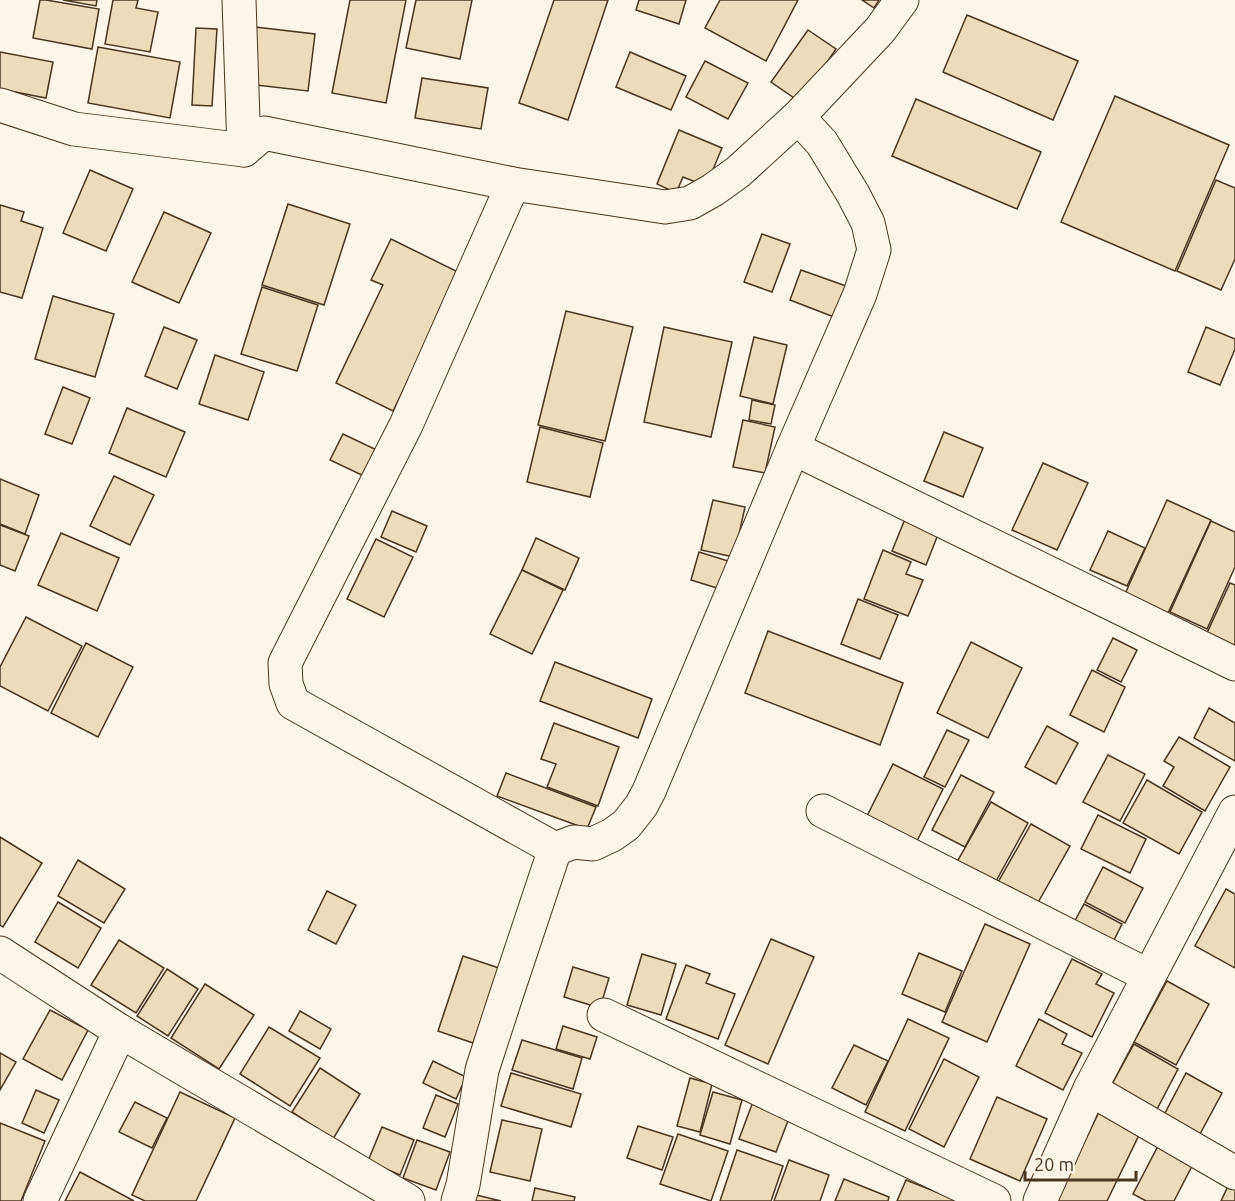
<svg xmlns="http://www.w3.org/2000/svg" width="1235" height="1201" viewBox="0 0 1235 1201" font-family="Ubuntu,sans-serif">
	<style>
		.building { fill: #ecdcbc; stroke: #4a3520; stroke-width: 1.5 }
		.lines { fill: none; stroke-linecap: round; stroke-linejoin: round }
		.minor-casing { stroke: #4a3520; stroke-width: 35 }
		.minor { stroke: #fbf6e9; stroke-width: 33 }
	</style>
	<rect width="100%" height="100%" fill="#fbf6e9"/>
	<g class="building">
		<polygon points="40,0 46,0 99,9 92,49 33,38"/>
		<polygon points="63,0 97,0 96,6"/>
		<polygon points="113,0 138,0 136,8 158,12 150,52 105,44"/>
		<polygon points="350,0 406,0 386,103 332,93"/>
		<polygon points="416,0 472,0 460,59 406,48"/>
		<polygon points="554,0 608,0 568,120 519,103"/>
		<polygon points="639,0 686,0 679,24 636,10"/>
		<polygon points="720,0 798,0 766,61 705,28"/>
		<polygon points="862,0 879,0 874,8"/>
		<polygon points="967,15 1078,61 1053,120 943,72"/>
		<polygon points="255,27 315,34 308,91 248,84"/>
		<polygon points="196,28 217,29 212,106 192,105"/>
		<polygon points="808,30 836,49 800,102 771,82"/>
		<polygon points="98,47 180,62 170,118 88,103"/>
		<polygon points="0,52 53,62 46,98 0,89"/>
		<polygon points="630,52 686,76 671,110 616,87"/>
		<polygon points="705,61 748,83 728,119 686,97"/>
		<polygon points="422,78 488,88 481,129 415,118"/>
		<polygon points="1115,96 1229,145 1175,271 1061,222"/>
		<polygon points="916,99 1041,152 1017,209 892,156"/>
		<polygon points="679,130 722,148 706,186 683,177 676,193 657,184"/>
		<polygon points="90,170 133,189 106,251 63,233"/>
		<polygon points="1216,180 1235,188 1235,259 1221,290 1177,271"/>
		<polygon points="288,204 350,224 324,305 262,285"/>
		<polygon points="0,205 24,212 21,221 43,228 22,298 0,292"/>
		<polygon points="164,212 211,233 179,303 132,282"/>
		<polygon points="762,234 790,244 772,292 744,282"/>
		<polygon points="391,239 460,273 393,411 336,383 383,285 371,280"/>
		<polygon points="801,270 846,286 834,317 790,300"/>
		<polygon points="262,287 318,305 297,371 241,354"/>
		<polygon points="53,296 114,314 95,377 35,359"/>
		<polygon points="566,311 633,327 605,441 538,425"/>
		<polygon points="164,327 197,340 177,389 145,376"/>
		<polygon points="664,327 732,342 711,437 644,422"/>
		<polygon points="1206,327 1235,339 1235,349 1220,385 1188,372"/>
		<polygon points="754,337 787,345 773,404 740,396"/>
		<polygon points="215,355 264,372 248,420 199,404"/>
		<polygon points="63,387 90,398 72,444 45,434"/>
		<polygon points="752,400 775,405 771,424 749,420"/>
		<polygon points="127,408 185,432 166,477 109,453"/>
		<polygon points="743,420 775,427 765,473 733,467"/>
		<polygon points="540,427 603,443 590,497 527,482"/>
		<polygon points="944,432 983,448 963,497 924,481"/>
		<polygon points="343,434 381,452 368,478 330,460"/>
		<polygon points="1043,463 1088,483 1057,550 1012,530"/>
		<polygon points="114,476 154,495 130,545 90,526"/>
		<polygon points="0,479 39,495 25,534 0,524"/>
		<polygon points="713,500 745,507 734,557 701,550"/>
		<polygon points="1167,500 1211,520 1168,613 1125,594"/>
		<polygon points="392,511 427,526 416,552 381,537"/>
		<polygon points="905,519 939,532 926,565 892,551"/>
		<polygon points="1211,521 1235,532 1235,567 1207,629 1170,612"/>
		<polygon points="0,525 29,536 15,571 0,565"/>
		<polygon points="1108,531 1145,548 1127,586 1090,570"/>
		<polygon points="61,533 119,558 97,611 38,585"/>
		<polygon points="536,538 579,558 565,590 522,570"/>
		<polygon points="376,539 413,557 384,617 347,599"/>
		<polygon points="883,550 911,562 906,574 923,580 908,616 864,599"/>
		<polygon points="699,552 728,561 720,589 691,580"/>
		<polygon points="522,570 563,590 532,654 490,634"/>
		<polygon points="1230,583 1235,585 1235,646 1207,633"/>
		<polygon points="858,599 898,615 880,659 841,644"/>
		<polygon points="26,617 82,646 48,711 0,686 0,667"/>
		<polygon points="768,631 903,683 880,745 745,693"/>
		<polygon points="1113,638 1137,650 1121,682 1097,670"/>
		<polygon points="971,642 1022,668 988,738 937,713"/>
		<polygon points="86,643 133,667 98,737 51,713"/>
		<polygon points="555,662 652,699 638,738 540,701"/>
		<polygon points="1092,670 1125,687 1104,732 1070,715"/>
		<polygon points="1209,708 1235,723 1235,761 1194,738"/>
		<polygon points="554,723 619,747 598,806 547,787 556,764 541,759"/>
		<polygon points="1047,726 1078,743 1056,784 1025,767"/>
		<polygon points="947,730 969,740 945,787 924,777"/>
		<polygon points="1179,737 1230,767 1205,811 1163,786 1174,767 1164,761"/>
		<polygon points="1108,755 1145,774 1120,821 1083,802"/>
		<polygon points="893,764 943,789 916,843 866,818"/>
		<polygon points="506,773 596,807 587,829 497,796"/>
		<polygon points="961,775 994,792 965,847 932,830"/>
		<polygon points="1147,780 1202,812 1179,854 1123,823"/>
		<polygon points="991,802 1028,823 995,883 957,862"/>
		<polygon points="1098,815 1146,839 1130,873 1081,849"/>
		<polygon points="1031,824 1070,846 1036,906 997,884"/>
		<polygon points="0,837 42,863 3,927 0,925"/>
		<polygon points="78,860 125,889 104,923 58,896"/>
		<polygon points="1103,867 1143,888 1125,923 1085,902"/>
		<polygon points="1226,889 1235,894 1235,968 1195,946"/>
		<polygon points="327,891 356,905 336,944 308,930"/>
		<polygon points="58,902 101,928 78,968 35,942"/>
		<polygon points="1084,904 1122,924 1110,948 1071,928"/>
		<polygon points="985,924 1030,944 987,1042 942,1022"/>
		<polygon points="771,939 814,957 768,1064 725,1045"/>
		<polygon points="119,940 164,968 136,1013 91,985"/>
		<polygon points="919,953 962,971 945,1012 902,994"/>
		<polygon points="642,954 676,964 661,1015 627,1005"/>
		<polygon points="463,956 499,968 473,1043 438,1031"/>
		<polygon points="1072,959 1102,974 1096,984 1114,993 1092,1037 1045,1013"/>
		<polygon points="686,965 710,974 706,983 735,994 718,1039 666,1019"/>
		<polygon points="573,967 609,978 600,1008 564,997"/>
		<polygon points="167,969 198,989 168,1036 137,1016"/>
		<polygon points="1167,981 1209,1004 1176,1065 1134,1042"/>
		<polygon points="205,984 254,1015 219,1069 171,1038"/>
		<polygon points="50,1010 88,1030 62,1080 23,1059"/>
		<polygon points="300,1011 331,1029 320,1049 289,1031"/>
		<polygon points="908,1019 949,1038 905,1131 865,1112"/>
		<polygon points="1039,1019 1067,1034 1062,1044 1082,1053 1063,1090 1016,1066"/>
		<polygon points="563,1026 597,1037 590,1059 556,1049"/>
		<polygon points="269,1027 320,1058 290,1106 240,1074"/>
		<polygon points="522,1040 582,1058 573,1089 512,1070"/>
		<polygon points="1134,1044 1178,1069 1156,1111 1111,1086"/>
		<polygon points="854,1045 888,1061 866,1105 832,1088"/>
		<polygon points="0,1053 16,1062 0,1090"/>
		<polygon points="944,1059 979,1077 944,1147 909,1129"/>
		<polygon points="433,1061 466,1077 456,1099 423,1083"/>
		<polygon points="320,1068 360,1094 333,1139 292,1112"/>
		<polygon points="511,1073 581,1094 571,1127 501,1106"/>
		<polygon points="1186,1073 1222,1093 1200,1134 1164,1115"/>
		<polygon points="690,1078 712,1084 700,1132 677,1126"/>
		<polygon points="36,1090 59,1100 44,1133 22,1123"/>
		<polygon points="180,1092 235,1118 196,1201 145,1201 132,1195"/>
		<polygon points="713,1092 742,1100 730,1144 700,1135"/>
		<polygon points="436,1095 458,1104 445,1137 423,1128"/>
		<polygon points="997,1097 1047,1119 1020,1181 970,1159"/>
		<polygon points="754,1099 791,1113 776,1152 739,1139"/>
		<polygon points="135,1102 167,1118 152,1148 119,1132"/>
		<polygon points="1099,1112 1140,1133 1107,1201 1056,1201"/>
		<polygon points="502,1120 542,1129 530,1181 490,1172"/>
		<polygon points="0,1123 45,1141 21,1201 0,1201"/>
		<polygon points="638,1126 673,1137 662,1170 627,1158"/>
		<polygon points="382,1127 414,1140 400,1175 368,1161"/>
		<polygon points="678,1134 728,1151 711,1201 660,1184"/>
		<polygon points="417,1140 450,1152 436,1190 403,1178"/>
		<polygon points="1158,1146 1193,1164 1174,1201 1146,1201 1133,1194"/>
		<polygon points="737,1150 783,1166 771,1201 720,1201"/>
		<polygon points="789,1160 829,1175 820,1201 774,1201"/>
		<polygon points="80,1172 134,1201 65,1201"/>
		<polygon points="844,1179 889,1197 888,1201 835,1201"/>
		<polygon points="906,1180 954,1199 953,1201 897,1201"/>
		<polygon points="1229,1184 1235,1186 1235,1201 1221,1201"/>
		<polygon points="535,1188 575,1197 574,1201 532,1201"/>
		<polygon points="472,1194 501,1201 471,1201"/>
	</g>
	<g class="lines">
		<g class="minor-casing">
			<g id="minor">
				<polyline points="239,0 244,150"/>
				<polyline points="0,105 74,129 244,150 264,133 513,184 665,207 690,203 713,190 738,172 798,117 880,30 902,0"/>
				<polyline points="513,184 406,425 285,663 286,684 293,703 555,849"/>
				<polyline points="793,448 1235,664"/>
				<polyline points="823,811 1149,976"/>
				<polyline points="0,953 120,1031 408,1201"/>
				<polyline points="604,1015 994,1201"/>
				<polyline points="1090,1089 1235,1173"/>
				<polyline points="40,1201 120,1031"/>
				<polyline points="458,1201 463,1185 482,1070 505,999 555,849 574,842 593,844 612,835 626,825 641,806 649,791 793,448 860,294 874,250 868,223 853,194 822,143 798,117"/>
				<polyline points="1040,1201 1090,1089 1235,812"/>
			</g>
		</g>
		<use href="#minor" class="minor"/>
	</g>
	<path d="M1025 1171v9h111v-9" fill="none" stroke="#4a3520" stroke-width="3"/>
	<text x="1034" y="1171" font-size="18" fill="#4a3520" stroke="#fbf6e9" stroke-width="4.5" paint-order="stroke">20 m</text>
</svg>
